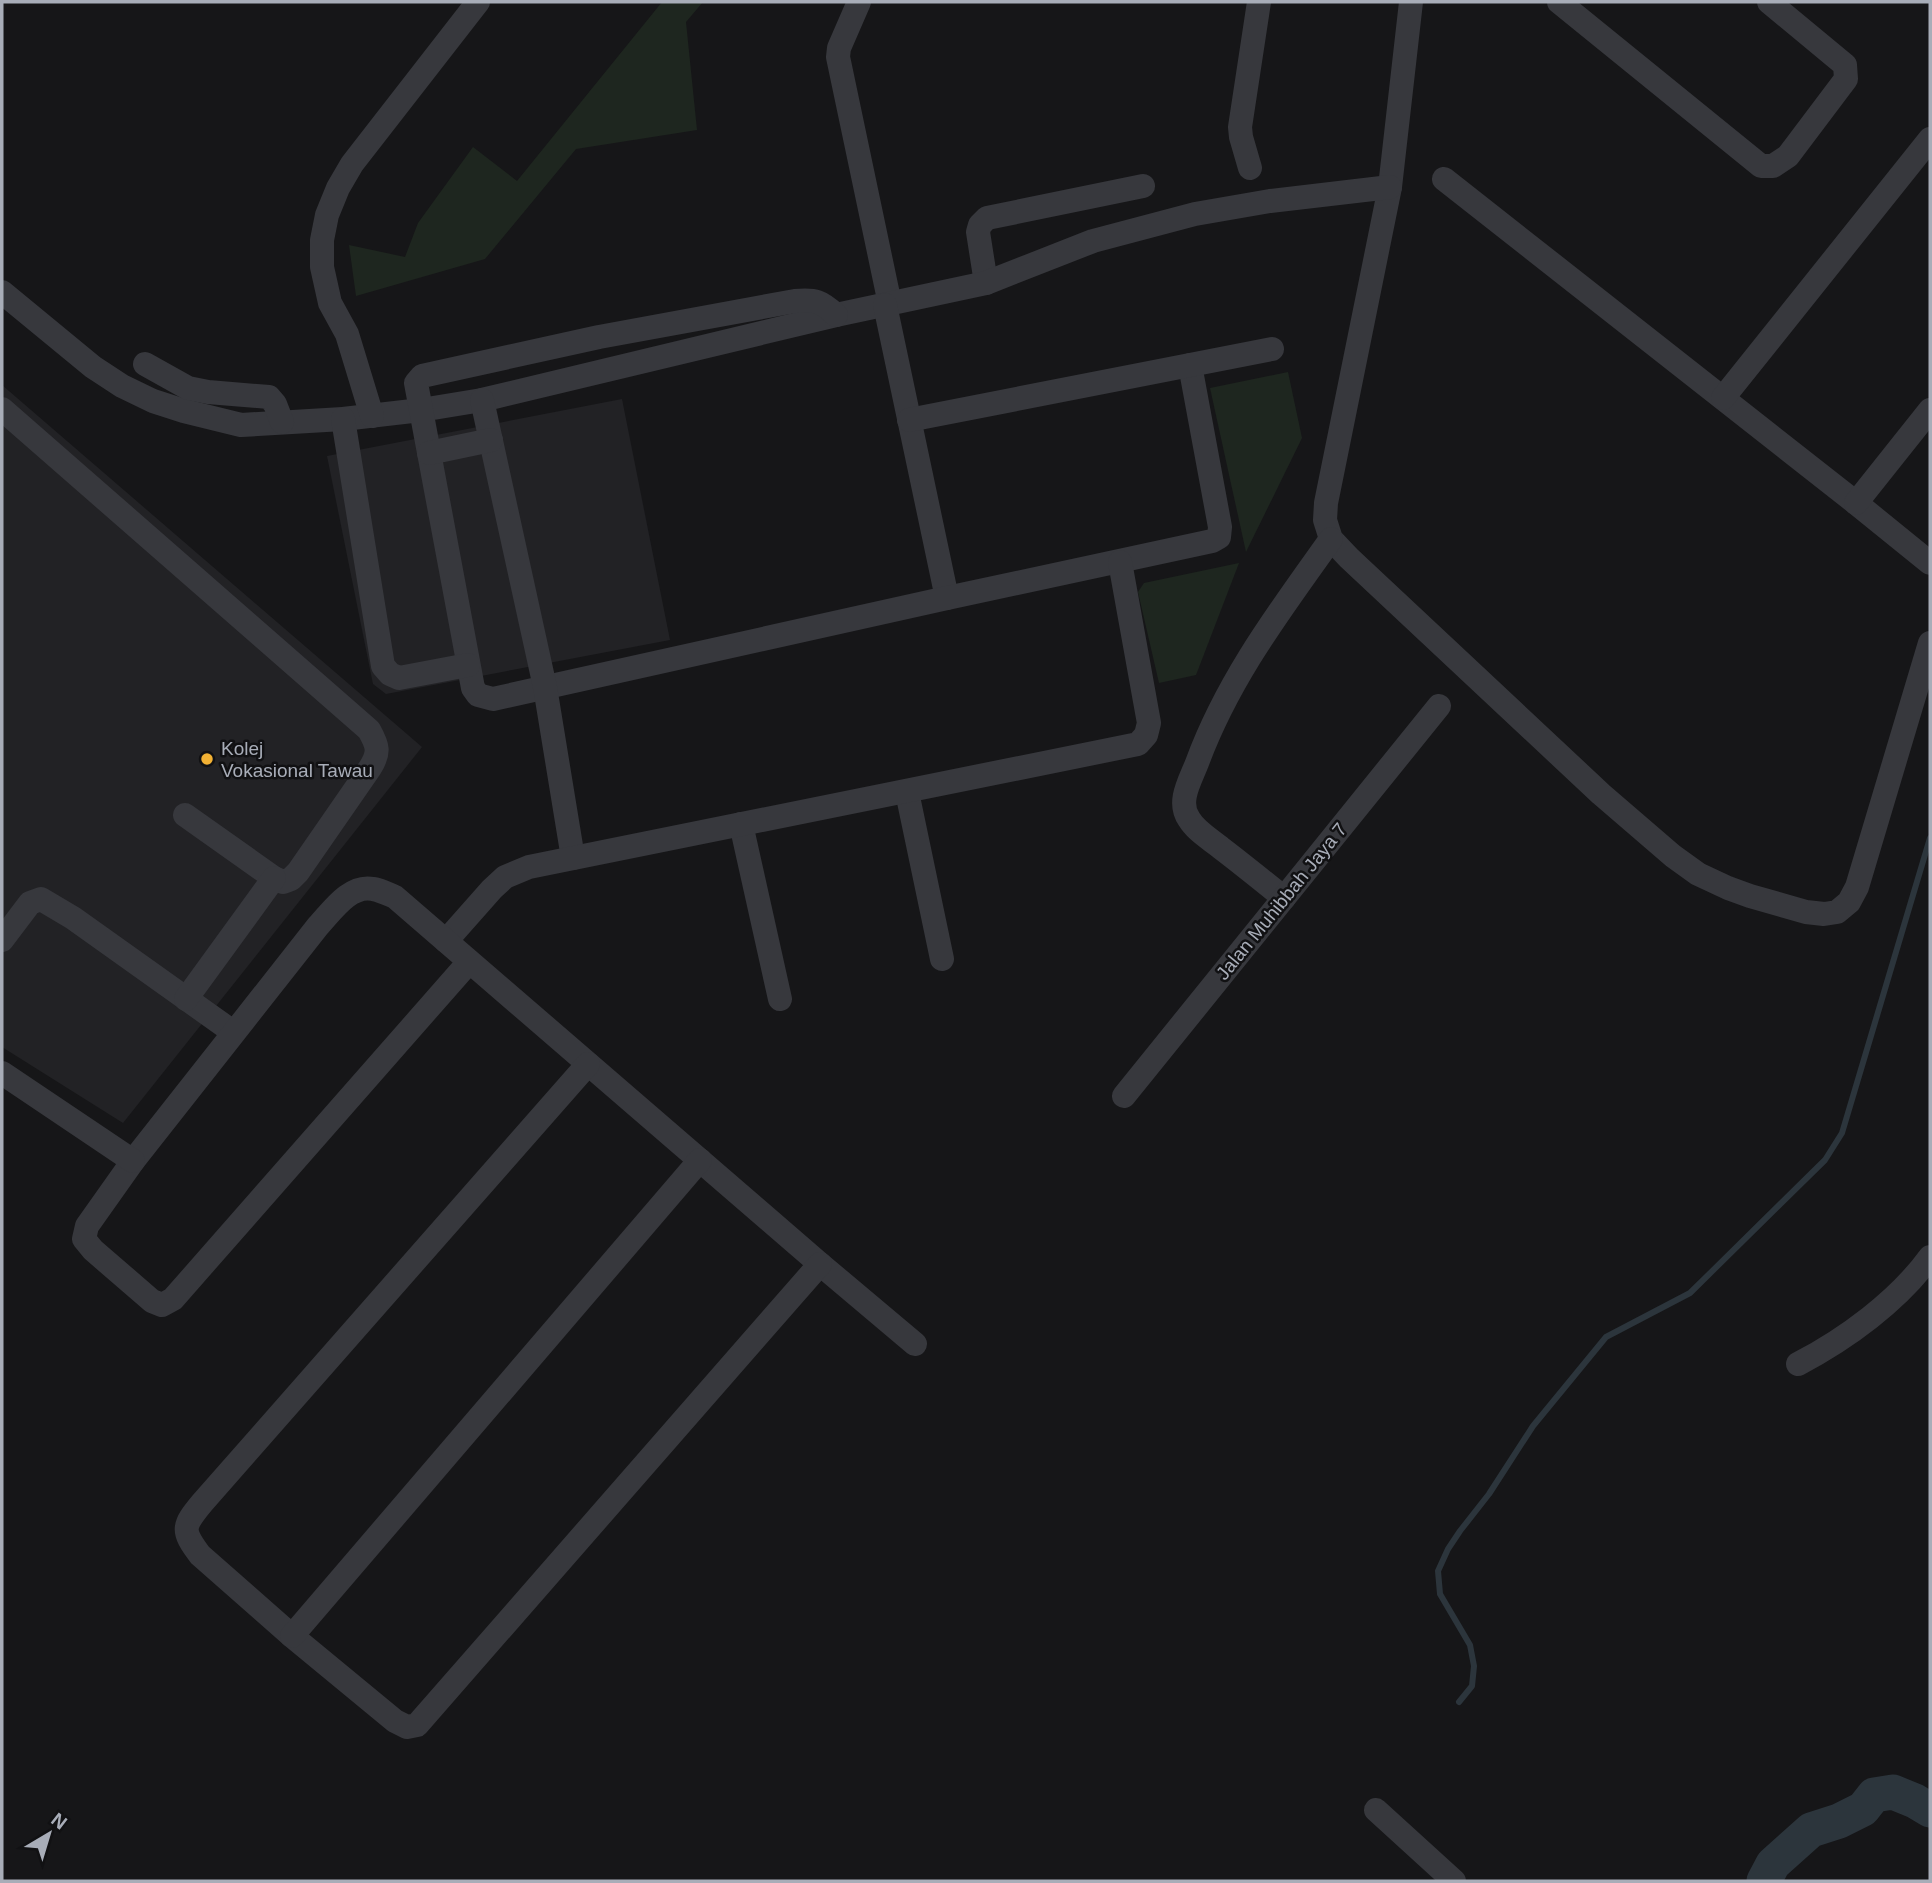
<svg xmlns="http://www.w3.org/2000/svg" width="1932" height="1883" viewBox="0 0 1932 1883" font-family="Arial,sans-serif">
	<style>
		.built { fill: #222225 }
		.green { fill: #1e261f }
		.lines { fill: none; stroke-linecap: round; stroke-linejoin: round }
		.stream { stroke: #2c353c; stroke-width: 6 }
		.river { stroke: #2c353c; stroke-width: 35 }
		.minor { stroke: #37383d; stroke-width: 24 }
		.poi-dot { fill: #f2b134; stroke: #111113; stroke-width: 2.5 }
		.labels { text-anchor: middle; stroke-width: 5; stroke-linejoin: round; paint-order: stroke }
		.poi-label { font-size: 19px; fill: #a8adb8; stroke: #111113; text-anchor: start }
		.street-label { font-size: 19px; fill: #a8adb8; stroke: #111113 }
	</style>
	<rect width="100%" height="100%" fill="#161618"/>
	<g class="built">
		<polygon points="2,385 422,747 123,1123 2,1047"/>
		<polygon points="622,399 670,640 386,694 373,684 327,456"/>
	</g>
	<g class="green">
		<polygon points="662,2 703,2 686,22 697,130 576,149 485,259 356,296 349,245 405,257 418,223 473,147 517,181"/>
		<polygon points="1288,372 1302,438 1246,552 1210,388"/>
		<polygon points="1239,563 1196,675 1159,683 1138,592 1144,583"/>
	</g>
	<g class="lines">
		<polyline class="stream" points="1459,1702 1472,1686 1474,1666 1470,1645 1440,1594 1438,1571 1448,1549 1460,1531 1489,1494 1533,1426 1606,1337 1690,1293 1825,1160 1842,1133 1930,838"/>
		<polyline class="river" points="1764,1881 1773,1864 1811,1830 1839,1821 1863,1809 1874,1795 1893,1792 1915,1801 1930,1810"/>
		<g class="minor">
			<polyline points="859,2 839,48 838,57 890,304"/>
			<polyline points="1411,2 1390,187 1326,503 1325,520 1331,539 1349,558 1601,794 1673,856 1698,874 1728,888 1750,896 1806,912 1824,914 1837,912 1849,902 1857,887 1930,643"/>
			<polyline points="1559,2 1761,166 1773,166 1788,156 1846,79 1845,65 1769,2"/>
			<polyline points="1250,168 1241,137 1240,127 1259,2"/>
			<polyline points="1444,179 1856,503 1930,563"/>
			<polyline points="986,283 978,232 980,225 987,218 1143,186"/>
			<polyline points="2,292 93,367 122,386 153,401 184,411 241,425 343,419 421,410 482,400 836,315 986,283 1093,241 1195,214 1270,201 1390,187"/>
			<polyline points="885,305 947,598"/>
			<path d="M 836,315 C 821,301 815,299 795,301 L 599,337 L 422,376 L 416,383 L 473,688 L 478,695 L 493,699 L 947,598 L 1212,541 L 1219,537 L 1220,527 L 1190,365"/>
			<polyline points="145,364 188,388 208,392 269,397 275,404 282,422"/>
			<polyline points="1723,398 1930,139"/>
			<polyline points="482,400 545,687 573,858"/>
			<path d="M 2,409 L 369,730 C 378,746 380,752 370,768 L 298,872 L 291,879 L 283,882 L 274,878 L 185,815"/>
			<polyline points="372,416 347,334 330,303 322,267 322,240 327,215 338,188 352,164 478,2"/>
			<polyline points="343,419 383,666 390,674 399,678 468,665"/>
			<polyline points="909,420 1272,349"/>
			<polyline points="429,453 491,440"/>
			<polyline points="1856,503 1930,410"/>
			<polyline points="907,792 942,959"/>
			<polyline points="741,824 780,999"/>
			<path d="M 1284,898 C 1263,881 1242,864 1221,848 C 1210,839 1196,831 1189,819 C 1177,802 1190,781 1197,763 C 1228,679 1279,612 1331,539"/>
			<polyline points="2,940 30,903 41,899 73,918 233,1032"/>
			<polyline points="446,941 492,889 505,877 529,867 1138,744 1146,735 1149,723 1120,562"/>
			<path d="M 469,962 L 173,1299 L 162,1305 L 152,1301 L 93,1250 L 84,1239 L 87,1226 L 133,1161 L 318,926 C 332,911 350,884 373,889 C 380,890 388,894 395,897 L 820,1264 L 915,1344"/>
			<polyline points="186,999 274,878"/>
			<path d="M 588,1064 L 202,1503 C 183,1526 181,1530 200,1555 L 292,1636 L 395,1721 L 407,1727 L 417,1725 L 820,1264"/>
			<polyline points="2,1073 133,1161"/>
			<polyline points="1124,1096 1439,706"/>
			<path d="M 1798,1364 C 1846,1339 1898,1301 1930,1257"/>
			<polyline points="292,1636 700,1160"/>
			<polyline points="1376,1810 1454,1881"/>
		</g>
	</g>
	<circle class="poi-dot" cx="207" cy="759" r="7"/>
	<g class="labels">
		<g class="poi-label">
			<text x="221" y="755">Kolej<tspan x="221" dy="22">Vokasional Tawau</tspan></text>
		</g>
		<g class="street-label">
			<text transform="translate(1281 901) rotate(-51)" y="7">Jalan Muhibbah Jaya 7</text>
		</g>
	</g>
	<rect width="1932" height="1883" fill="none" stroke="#a8adb8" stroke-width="7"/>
	<g transform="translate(49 1834) rotate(38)" stroke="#111113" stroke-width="5" paint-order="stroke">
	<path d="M0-5L12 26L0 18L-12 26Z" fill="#a8adb8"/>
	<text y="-10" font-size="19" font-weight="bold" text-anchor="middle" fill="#a8adb8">N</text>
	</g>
</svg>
